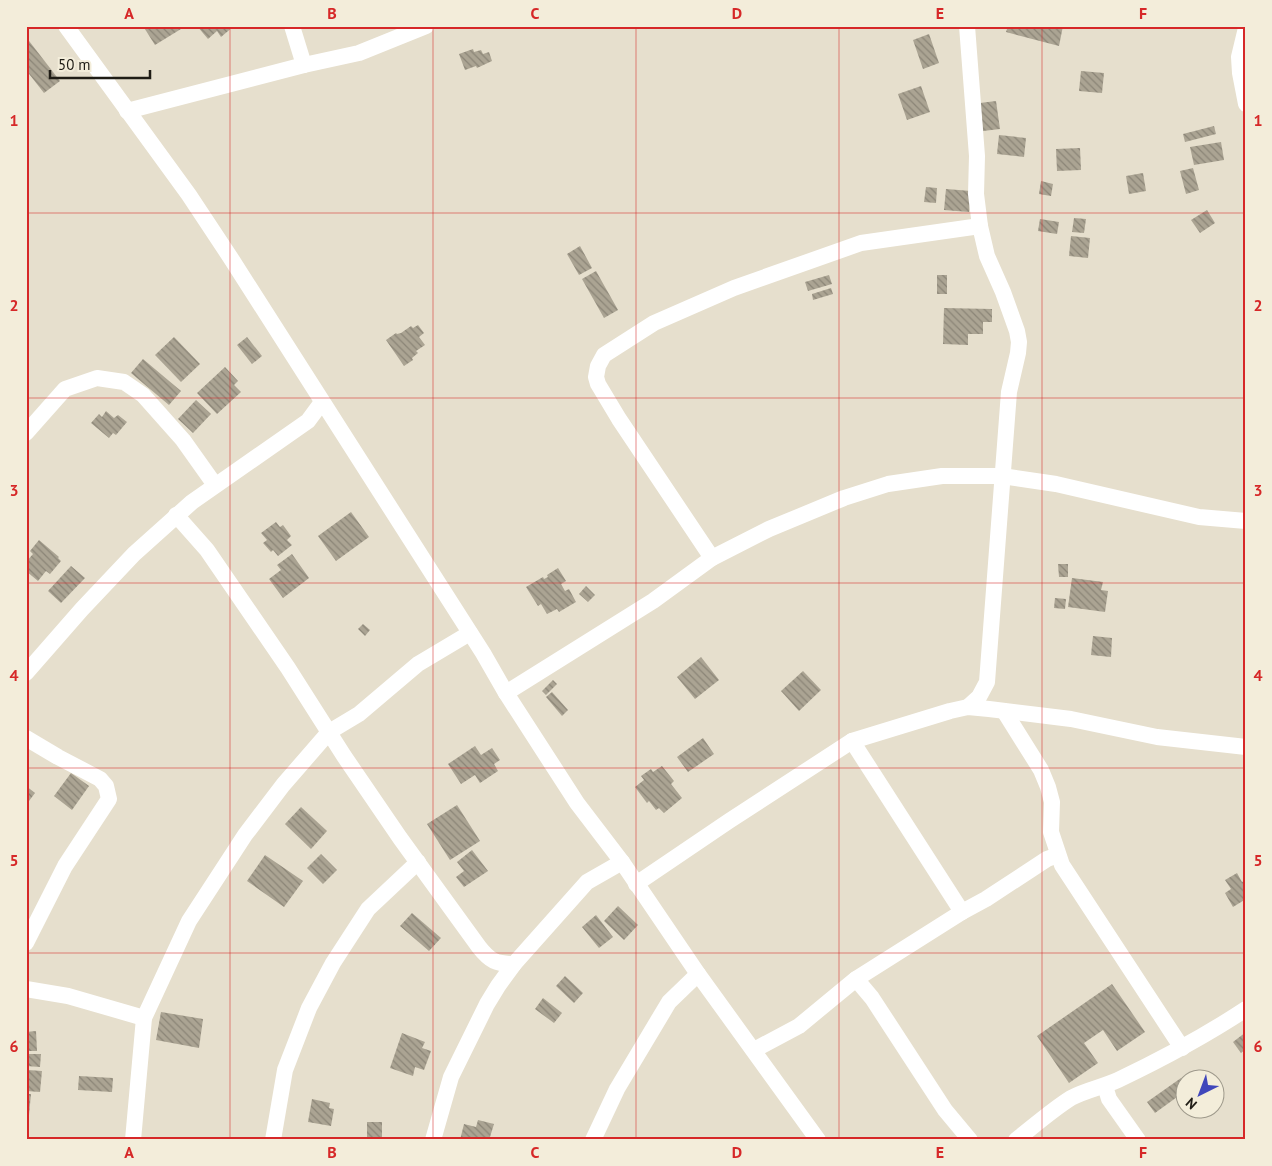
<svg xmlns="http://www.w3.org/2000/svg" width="1272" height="1166" viewBox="0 0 1272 1166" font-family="'PT Sans',sans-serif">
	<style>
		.building { fill: url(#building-back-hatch) }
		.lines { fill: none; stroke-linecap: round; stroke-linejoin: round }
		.street { stroke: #fff; stroke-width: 16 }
		.grid { fill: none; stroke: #d62828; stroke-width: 1; stroke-opacity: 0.55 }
		.neatline { fill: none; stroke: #d62828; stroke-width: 2 }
		.grid-label { font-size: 16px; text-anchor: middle; font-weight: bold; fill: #d62828 }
	</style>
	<defs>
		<pattern id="building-back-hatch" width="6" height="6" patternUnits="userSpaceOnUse" patternTransform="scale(1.25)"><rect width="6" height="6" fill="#aba493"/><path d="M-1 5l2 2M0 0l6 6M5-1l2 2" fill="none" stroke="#8b8577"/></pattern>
	</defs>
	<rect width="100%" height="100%" fill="#e6dfcd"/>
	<g class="building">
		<polygon points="143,26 179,26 181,29 155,45"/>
		<polygon points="197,26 234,26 221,37 217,31 208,39"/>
		<polygon points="1008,26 1063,26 1059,46 1006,32"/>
		<polygon points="929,34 939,63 923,69 913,40"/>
		<polygon points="26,37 60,81 44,93 26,70"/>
		<polygon points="473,49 474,52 481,50 483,54 489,52 492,61 477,68 476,66 465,70 459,54"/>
		<polygon points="1081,71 1104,73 1102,93 1079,91"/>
		<polygon points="921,86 930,112 907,120 898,94"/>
		<polygon points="996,101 1000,129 983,131 980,103"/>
		<polygon points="1214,126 1216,134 1185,142 1183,134"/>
		<polygon points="999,135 1026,138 1024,157 997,154"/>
		<polygon points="1221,142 1224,160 1194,165 1190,147"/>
		<polygon points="1080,148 1081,170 1057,171 1056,149"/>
		<polygon points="1193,168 1199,190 1186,194 1180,171"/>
		<polygon points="1143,173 1146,191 1129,194 1126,176"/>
		<polygon points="1041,181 1053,184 1051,196 1039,194"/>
		<polygon points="926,187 937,188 936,203 924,202"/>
		<polygon points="946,189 971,191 969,212 944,210"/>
		<polygon points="1207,210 1215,223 1200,233 1191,220"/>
		<polygon points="1074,218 1086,219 1084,233 1072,232"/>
		<polygon points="1040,219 1059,222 1057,234 1038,231"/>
		<polygon points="1071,236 1090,238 1088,258 1069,256"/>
		<polygon points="580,246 592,268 579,275 567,254"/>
		<polygon points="596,271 618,310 604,318 582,279"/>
		<polygon points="829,275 832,284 808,291 805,282"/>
		<rect x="937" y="275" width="10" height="19"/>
		<polygon points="831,288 833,294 813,300 812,294"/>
		<polygon points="944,308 992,309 992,322 983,322 983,334 968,334 968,345 943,344"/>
		<polygon points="418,325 424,333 419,337 425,345 416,351 418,353 412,358 413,360 404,366 386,340 396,333 397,334 401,333 411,326 413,328"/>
		<polygon points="174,337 200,364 181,382 155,355"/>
		<polygon points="247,337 262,356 252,364 237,345"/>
		<polygon points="143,359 181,391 169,405 131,373"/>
		<polygon points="225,367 238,381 234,385 241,392 217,414 197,393"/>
		<polygon points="196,400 211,414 193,433 178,419"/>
		<polygon points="106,411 114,418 118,415 127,422 116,435 113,433 109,438 91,423 99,414 102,417"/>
		<polygon points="351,512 369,537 336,561 318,536"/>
		<polygon points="276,522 280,527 283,525 291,536 287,540 292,545 278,556 273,550 271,552 263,543 267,540 261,533"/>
		<polygon points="39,540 59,557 58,558 61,561 50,574 46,571 38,581 26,571 26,562 33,554 30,551"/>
		<polygon points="292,554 309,578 283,598 269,579 281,570 277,565"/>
		<polygon points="1058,564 1068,564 1068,577 1059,577"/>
		<polygon points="71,566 85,578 61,603 48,591"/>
		<polygon points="558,568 566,581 561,584 565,591 569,589 576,602 559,612 557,609 547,614 541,604 538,606 526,587 543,577 544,579 548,577 547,575"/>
		<polygon points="1072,578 1103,582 1101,590 1108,591 1105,612 1068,607"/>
		<polygon points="586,586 595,595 588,602 579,594"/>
		<polygon points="1055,598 1066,599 1065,609 1054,608"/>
		<polygon points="363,624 370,630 365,636 358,629"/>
		<polygon points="1093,636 1112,638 1111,657 1091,655"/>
		<polygon points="701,657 719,680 695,699 677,677"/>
		<polygon points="803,671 821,690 799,711 781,691"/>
		<polygon points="553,680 557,684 546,695 542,691"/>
		<polygon points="552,692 568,710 562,716 546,697"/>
		<polygon points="703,738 714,754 688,772 677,757"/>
		<polygon points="475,746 481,755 492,748 500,760 494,764 498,771 480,783 475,775 461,784 448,764"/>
		<polygon points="662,766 674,781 671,784 682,798 664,813 659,808 656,810 649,801 647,803 635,787 644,780 641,776 651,769 653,772"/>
		<polygon points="71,773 89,786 72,810 54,796"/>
		<polygon points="26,786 35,793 26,805"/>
		<polygon points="457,805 480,841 450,860 427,824"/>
		<polygon points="301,807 327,831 311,849 285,824"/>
		<polygon points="472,850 488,871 464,887 456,877 464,871 457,862"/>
		<polygon points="321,854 337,870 323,884 307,868"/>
		<polygon points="265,855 303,881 284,907 247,881"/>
		<polygon points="1237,873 1242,882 1244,881 1246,883 1246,899 1233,907 1225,893 1231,889 1225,880"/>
		<polygon points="618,906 638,925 624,940 604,921"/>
		<polygon points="412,913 441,938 429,951 400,926"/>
		<polygon points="596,915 613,937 599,948 582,927"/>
		<polygon points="565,976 583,993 574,1003 556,986"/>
		<polygon points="1112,984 1145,1032 1117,1051 1103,1030 1084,1043 1098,1063 1069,1083 1037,1036"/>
		<polygon points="543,998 562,1013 554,1023 535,1009"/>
		<polygon points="161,1012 203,1019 199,1048 156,1040"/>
		<polygon points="36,1031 37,1051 26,1051 26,1032"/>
		<polygon points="1246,1032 1246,1049 1241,1053 1233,1042"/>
		<polygon points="402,1033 425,1042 422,1048 431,1051 424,1070 415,1067 413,1076 390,1068"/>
		<polygon points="26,1054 41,1054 40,1067 26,1066"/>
		<polygon points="28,1070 42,1071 40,1092 26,1091"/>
		<polygon points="79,1076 113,1078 112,1092 78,1090"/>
		<polygon points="1181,1078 1184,1083 1184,1092 1155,1113 1147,1102"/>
		<polygon points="26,1094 31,1094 29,1115 26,1115"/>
		<polygon points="312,1099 330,1103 329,1108 334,1109 331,1126 308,1122"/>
		<polygon points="478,1120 494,1124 490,1137 488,1137 487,1140 460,1140 464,1124 476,1127"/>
		<rect x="367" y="1122" width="15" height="18"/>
	</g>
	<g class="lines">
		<g class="street">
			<polyline points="66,26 189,195 232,260 483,653 506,693 577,803 622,862 698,974 818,1140"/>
			<polyline points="292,26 304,65"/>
			<polyline points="967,26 977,156 976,194 980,226 987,256 1003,292 1017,331 1019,342 1018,353 1009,392 987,682 979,697 968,707"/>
			<polyline points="1246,28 1239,57 1240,73 1246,104"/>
			<polyline points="127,111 304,65 359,53 426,26"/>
			<polyline points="26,433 65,389 97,378 124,382 143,395 183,440 215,485"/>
			<path d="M 176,515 L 207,550 L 288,668 L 344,756 L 400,838 L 479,947 C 490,961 496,964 514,964"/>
			<polyline points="712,558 619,419 598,384 596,377 598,366 604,355 654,323 734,288 861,243 980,226"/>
			<polyline points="26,673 82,609 134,554 192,502 308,421 322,402"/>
			<polyline points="506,693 653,601 712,558 769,529 844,498 888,484 942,476 1002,476 1056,484 1199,517 1246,521"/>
			<polyline points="1004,711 1041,770 1048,787 1052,802 1051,832 1062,865 1182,1048"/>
			<polyline points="26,738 58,757 100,779 106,786 109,799 65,866 26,943"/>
			<polyline points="852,741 962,912"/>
			<polyline points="636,884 729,821 852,741 950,711 968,707 989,709 1071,719 1157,737 1246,747"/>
			<polyline points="856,979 872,998 945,1110 970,1140"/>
			<polyline points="26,989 68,996 144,1018"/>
			<polyline points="754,1050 799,1026 856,979 962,912 986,899 1047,859 1058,855"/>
			<polyline points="1105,1086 1109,1099 1138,1140"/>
			<polyline points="133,1140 144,1018 189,921 245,835 283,785 329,732 359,714 418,664 470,633"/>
			<polyline points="273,1140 285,1070 309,1008 333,963 368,909 418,862"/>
			<polyline points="433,1140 451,1077 487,1004 498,986 514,964 587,882 622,862"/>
			<polyline points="593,1140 617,1089 669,1002 698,974"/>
			<path d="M 1016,1140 C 1034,1126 1052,1110 1071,1098 C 1086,1090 1103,1087 1118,1080 C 1162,1059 1205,1036 1246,1009"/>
		</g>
	</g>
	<path class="grid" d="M 230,26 L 230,1140M 433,26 L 433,1140M 636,26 L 636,1140M 839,26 L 839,1140M 1042,26 L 1042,1140M 26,213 L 1246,213M 26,398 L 1246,398M 26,583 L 1246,583M 26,768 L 1246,768M 26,953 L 1246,953"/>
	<rect width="1272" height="1166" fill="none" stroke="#f3edda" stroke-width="55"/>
	<g transform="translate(1200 1094) rotate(222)"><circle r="24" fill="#f3edda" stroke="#9e998b"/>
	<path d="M0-4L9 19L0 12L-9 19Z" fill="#4047bb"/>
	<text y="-8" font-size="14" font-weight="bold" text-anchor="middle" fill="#1f1c15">N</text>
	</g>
	<path d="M50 70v8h100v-8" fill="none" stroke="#1f1c15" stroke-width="2.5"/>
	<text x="58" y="70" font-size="15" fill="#1f1c15" stroke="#f3edda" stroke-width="4" paint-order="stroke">50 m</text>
	<rect x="28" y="28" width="1216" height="1110" class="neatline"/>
	<g class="grid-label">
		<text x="129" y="19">A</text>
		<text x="332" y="19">B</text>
		<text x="535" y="19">C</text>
		<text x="737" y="19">D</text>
		<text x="940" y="19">E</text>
		<text x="1143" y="19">F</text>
		<text x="14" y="126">1</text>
		<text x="1258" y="126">1</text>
		<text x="14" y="311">2</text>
		<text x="1258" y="311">2</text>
		<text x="14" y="496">3</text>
		<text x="1258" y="496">3</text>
		<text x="14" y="681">4</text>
		<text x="1258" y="681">4</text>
		<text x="14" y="866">5</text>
		<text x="1258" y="866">5</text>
		<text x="14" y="1052">6</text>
		<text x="1258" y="1052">6</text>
		<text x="129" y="1158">A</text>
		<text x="332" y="1158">B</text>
		<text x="535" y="1158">C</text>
		<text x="737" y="1158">D</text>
		<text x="940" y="1158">E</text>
		<text x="1143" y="1158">F</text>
	</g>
</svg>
